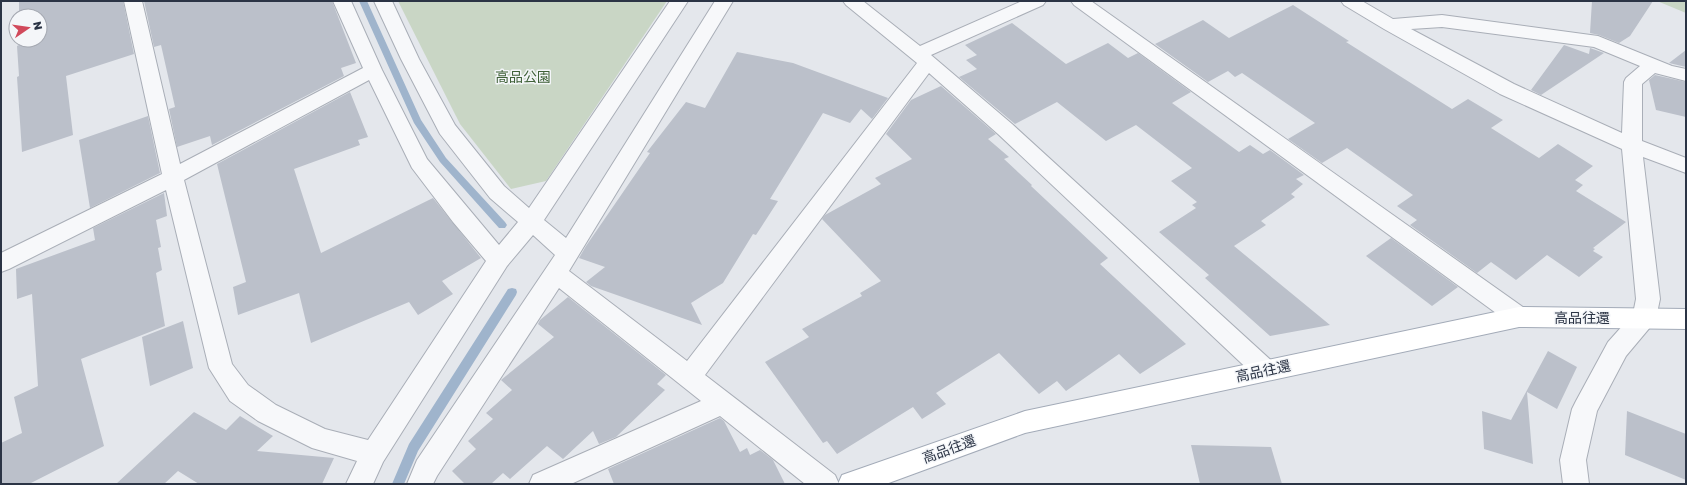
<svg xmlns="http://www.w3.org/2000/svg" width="1687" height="485" viewBox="0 0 1687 485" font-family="'Golos Text','Noto Sans JP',sans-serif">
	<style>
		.green { fill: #c9d6c5 }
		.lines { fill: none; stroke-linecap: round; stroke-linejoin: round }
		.stream { fill: #9fb4cc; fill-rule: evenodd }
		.building { fill: #bbc0ca }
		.minor-casing { stroke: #a9aeb7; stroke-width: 2 }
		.major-casing { stroke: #a3abb8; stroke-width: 2 }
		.minor { fill: #f7f8fa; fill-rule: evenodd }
		.major { fill: #fff; fill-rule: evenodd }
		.labels { text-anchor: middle; stroke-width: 3; stroke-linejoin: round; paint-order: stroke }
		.park-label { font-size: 14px; fill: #3f6138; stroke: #f4f6f9 }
		.street-label { font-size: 14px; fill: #2b3445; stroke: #f4f6f9 }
	</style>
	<rect width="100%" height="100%" fill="#e4e7ec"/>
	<g class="green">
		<polygon points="398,1 667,1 546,181 511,189 460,124"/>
		<polygon points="1657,1 1686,1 1686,13"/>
	</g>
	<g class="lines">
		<g class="stream">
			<polygon points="359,1 367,1 421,120 446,158 505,222 507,225 505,228 499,228 440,162 414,123"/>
			<polygon points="512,288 516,289 517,292 516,295 418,451 404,484 392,484 409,444 508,289"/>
		</g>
	</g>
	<g class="building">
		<polygon points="19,1 123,1 134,54 66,76 73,135 22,152 17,77 19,76 17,46 19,45 19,40 40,40 40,16 19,16"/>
		<polygon points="144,1 332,1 356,63 341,68 344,76 212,145 210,136 177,147 169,109 175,107 161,45 154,47"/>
		<polygon points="1592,1 1653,1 1630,36 1619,43 1599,35 1590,33"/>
		<polygon points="1293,5 1349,41 1346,42 1452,109 1468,99 1503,120 1491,128 1539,158 1558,144 1593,166 1575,180 1583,185 1576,191 1626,222 1593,248 1595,249 1593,251 1603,257 1579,277 1547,255 1516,280 1491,262 1477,273 1410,225 1417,220 1397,206 1413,195 1347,148 1322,163 1288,139 1315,123 1242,73 1235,77 1228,71 1208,82 1155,44 1203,20 1229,38"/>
		<polygon points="1012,23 1066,64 1108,43 1128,58 1138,53 1191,92 1172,103 1239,152 1250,145 1263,154 1270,150 1304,175 1296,179 1303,184 1291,194 1295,197 1261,221 1266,225 1234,246 1330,325 1270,336 1205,278 1209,275 1159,232 1196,208 1192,205 1197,202 1171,181 1192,168 1136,125 1106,141 1057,102 1015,124 959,77 977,69 966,60 977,55 965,45"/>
		<polygon points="1564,45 1589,54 1590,48 1604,53 1541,95 1531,90"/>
		<polygon points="1686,50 1686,67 1669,63"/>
		<polygon points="737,52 793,63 888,98 872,119 861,109 850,123 823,113 770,199 778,201 756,235 753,234 723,283 691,303 702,325 591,286 586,282 605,267 579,258 586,246 650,153 647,152 686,102 705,108"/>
		<polygon points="1655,75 1686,82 1686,117 1656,110 1649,80"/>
		<polygon points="941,86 996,134 988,139 1009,157 1004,159 1032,185 1031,186 1108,258 1100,264 1186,344 1140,374 1119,354 1066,391 1057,381 1039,394 999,353 936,393 946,404 922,419 913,407 837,454 827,441 823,443 765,362 809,337 802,329 862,296 860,293 881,281 822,219 825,215 881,184 875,178 912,159 886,134 911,100"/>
		<polygon points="350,92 368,137 358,140 360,145 294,169 321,253 433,198 481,258 442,281 453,294 418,315 409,302 311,343 299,293 238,315 233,287 246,282 217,164"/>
		<polygon points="148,116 160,173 90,208 79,140"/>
		<polygon points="164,193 167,216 156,220 161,247 158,248 162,270 156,273 165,326 81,359 104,446 29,484 1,484 1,443 22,433 14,397 38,386 32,294 17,299 16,269 95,240 93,228"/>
		<polygon points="1391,238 1458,287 1432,306 1366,256"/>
		<polygon points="568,297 666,375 657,384 665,390 616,437 599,444 593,431 563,459 547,446 510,479 503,473 491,484 465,484 452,471 476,449 468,441 493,419 486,413 512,390 501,380 554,337 538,324 540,320"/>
		<polygon points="183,321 193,368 150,386 142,337"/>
		<polygon points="1548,351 1577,367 1557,409 1527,392 1533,464 1484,449 1482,411 1511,420"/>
		<polygon points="1627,411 1686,434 1686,480 1625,455"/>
		<polygon points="194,412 226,430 240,416 273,436 257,451 334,458 322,484 199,484 178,471 164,484 116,484"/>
		<polygon points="720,418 724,421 740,452 747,448 750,455 760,450 773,460 785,484 614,484 608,469"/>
		<polygon points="1191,445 1271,447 1282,484 1200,484"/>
	</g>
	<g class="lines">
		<g class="minor-casing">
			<g id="minor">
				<path d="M 124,1 L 142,1 L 180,164 L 363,68 L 333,1 L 351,1 L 382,70 L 427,159 L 499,245 L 518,222 L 490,198 L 440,134 L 401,59 L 374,1 L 392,1 L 419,59 L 455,125 L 504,186 L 529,208 L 670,1 L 688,1 L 544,220 L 566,238 L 715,1 L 733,1 L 569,271 L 687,361 L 917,63 L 846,5 L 843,1 L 863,1 L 920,46 L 1022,1 L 1046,1 L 1043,5 L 931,55 L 1012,124 L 1274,363 L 1277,370 L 1274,377 L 1265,381 L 1256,377 L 998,134 L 929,73 L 705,375 L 835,475 L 839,484 L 805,484 L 720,416 L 571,484 L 529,484 L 533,475 L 701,401 L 559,288 L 437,476 L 433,484 L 407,484 L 417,460 L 555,255 L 533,235 L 507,266 L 383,462 L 373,484 L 346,484 L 357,461 L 312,448 L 258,421 L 230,401 L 209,368 L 166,190 L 9,269 L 1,272 L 1,253 L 162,174 ZM 369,80 L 412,168 L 453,222 L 486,261 L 368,440 L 325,429 L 276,405 L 248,385 L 232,364 L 184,180 Z"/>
				<polygon points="1071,1 1091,1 1527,310 1531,317 1527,324 1519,327 1511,324 1074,5"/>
				<path d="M 1341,1 L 1362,1 L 1393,19 L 1442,15 L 1598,36 L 1672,66 L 1686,69 L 1686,81 L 1655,73 L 1642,84 L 1642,141 L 1686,158 L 1686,173 L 1643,157 L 1660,299 L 1656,318 L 1652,325 L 1626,356 L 1597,411 L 1586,460 L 1589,484 L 1563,484 L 1560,460 L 1572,409 L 1576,401 L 1608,342 L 1633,314 L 1636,299 L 1622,149 L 1500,94 L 1384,29 L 1344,5 ZM 1442,27 L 1594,47 L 1640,66 L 1626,78 L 1624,82 L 1622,133 L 1514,84 L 1411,29 Z"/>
			</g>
		</g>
		<g class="major-casing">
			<polygon id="major" points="1519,307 1686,309 1686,329 1519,327 1025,433 886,484 838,484 842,475 1025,411"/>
		</g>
		<use href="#minor" class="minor"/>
		<use href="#major" class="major"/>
	</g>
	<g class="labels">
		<g class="park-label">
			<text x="523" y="82">高品公園</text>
		</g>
		<g class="street-label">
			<text x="1582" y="323">高品往還</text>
			<text transform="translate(1263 371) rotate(-12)" y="5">高品往還</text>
			<text transform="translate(949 449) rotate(-20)" y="5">高品往還</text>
		</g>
	</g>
	<rect width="1687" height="485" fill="none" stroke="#2b3445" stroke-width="4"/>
	<g transform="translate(28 28) rotate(77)"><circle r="19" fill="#f4f6f9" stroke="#a4a8b1"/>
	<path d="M0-3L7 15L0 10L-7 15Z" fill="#d1495b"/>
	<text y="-6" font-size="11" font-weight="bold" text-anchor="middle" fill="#2b3445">N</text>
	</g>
</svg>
